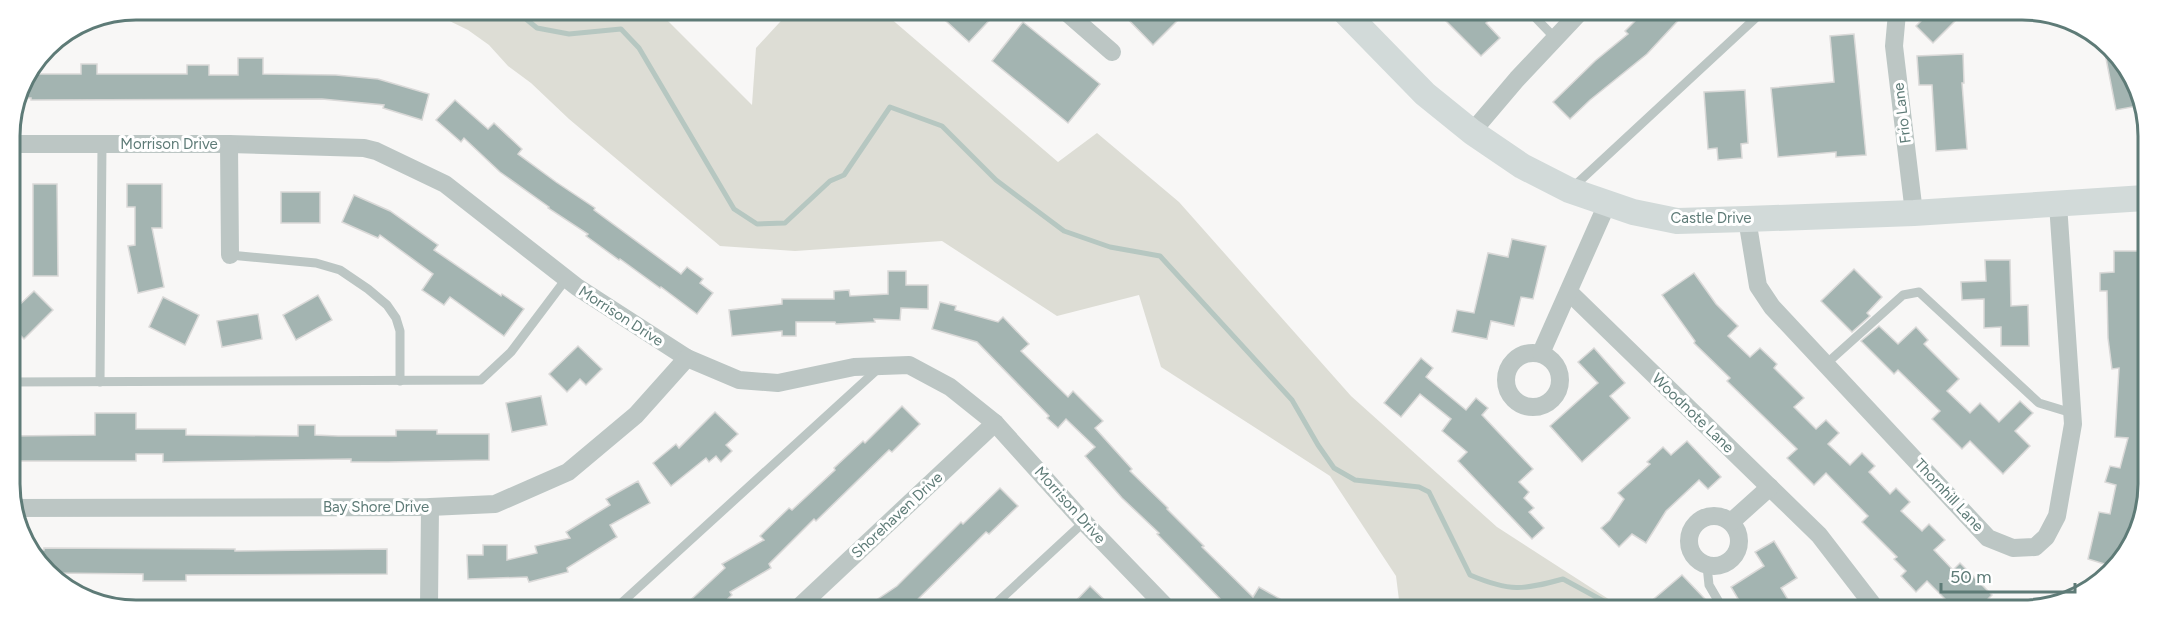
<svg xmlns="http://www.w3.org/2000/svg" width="2157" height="619" viewBox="0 0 2157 619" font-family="Figtree,sans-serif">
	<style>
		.green { fill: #ddddd5 }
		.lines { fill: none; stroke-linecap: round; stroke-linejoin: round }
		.stream { stroke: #b6c7c1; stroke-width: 5 }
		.building { fill: #a3b4b1; stroke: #dad9d8; stroke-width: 1.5 }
		.service { stroke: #bcc6c4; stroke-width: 9 }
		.minor { stroke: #bcc6c4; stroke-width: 18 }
		.secondary { stroke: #d2dad9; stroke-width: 26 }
		.labels { text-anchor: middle; stroke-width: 6; stroke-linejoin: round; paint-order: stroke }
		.street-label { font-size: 15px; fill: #5e7b77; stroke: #fff }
		.rim { fill: none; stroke: #5e7b77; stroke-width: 3 }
	</style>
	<rect width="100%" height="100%" fill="#f8f7f6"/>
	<polygon class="green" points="427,10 657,10 752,105 756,48 791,10 882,11 1058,162 1097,133 1179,202 1351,396 1497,527 1624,609 1410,608 1399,600 1396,576 1330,476 1161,367 1139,295 1057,316 942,241 795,251 720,246 569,119 531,83 508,66 489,45 468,30"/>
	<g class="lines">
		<path class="stream" d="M 515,10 L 537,28 L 569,34 L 621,29 L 639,48 L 734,209 L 757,224 L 785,223 L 830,181 L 844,175 L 890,107 L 942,126 L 996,180 L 1064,231 L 1110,247 L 1160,256 L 1292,400 L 1318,445 L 1334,468 L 1355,480 L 1419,487 L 1429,492 L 1470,575 C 1510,592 1523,590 1563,579 L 1609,604 L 1611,609"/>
	</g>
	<g class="building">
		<polygon points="935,11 998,11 969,42"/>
		<polygon points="1120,11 1187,11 1153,45"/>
		<polygon points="1437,12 1497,12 1486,23 1500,38 1481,56"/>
		<polygon points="1644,12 1686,12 1647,54 1590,100 1570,119 1553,102 1595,61 1628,34 1625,31"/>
		<polygon points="1929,13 1963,13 1933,43 1916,26"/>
		<polygon points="1023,22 1100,84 1068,123 992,61"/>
		<polygon points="1854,34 1866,155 1836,157 1836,152 1778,157 1771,88 1834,82 1830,36"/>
		<polygon points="2103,43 2116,52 2143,105 2116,110"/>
		<polygon points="1963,54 1964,83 1962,83 1967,149 1936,151 1932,85 1919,85 1917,56"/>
		<polygon points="238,58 263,58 263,74 336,75 378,79 429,94 422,120 383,108 384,105 322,99 31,100 31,98 16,98 19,87 27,74 81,74 81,64 97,64 97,74 187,74 187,65 209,65 209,75 238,75"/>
		<polygon points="1745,90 1748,143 1741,144 1742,158 1718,160 1717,148 1708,149 1704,92"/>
		<polygon points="455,100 488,129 494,123 522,149 518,154 556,182 595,208 594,210 681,274 687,267 703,279 700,283 713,293 697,314 661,287 660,288 620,259 619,260 586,236 588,234 548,208 549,207 500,172 464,138 461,142 436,120"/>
		<polygon points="33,184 57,184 58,276 33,276"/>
		<polygon points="127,184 162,184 162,228 152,228 164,287 138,293 128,246 135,245 135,207 127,207"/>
		<rect x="281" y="192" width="39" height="31"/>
		<polygon points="354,195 390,211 438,245 434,250 501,296 502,294 524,309 504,336 450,297 444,305 422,290 433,274 380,235 378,238 342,222"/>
		<polygon points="1512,239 1546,246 1533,299 1521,297 1514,326 1491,321 1487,339 1452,332 1457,310 1474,313 1488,253 1508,257"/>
		<polygon points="2114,251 2145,251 2144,505 2140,521 2111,566 2088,559 2099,512 2110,514 2116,485 2105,482 2110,466 2120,468 2128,438 2115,437 2119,368 2112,369 2108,338 2107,291 2100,291 2100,273 2114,272"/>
		<polygon points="1985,260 2010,260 2011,306 2028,305 2029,346 2001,346 2001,327 1984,328 1984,299 1962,300 1961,282 1986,281"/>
		<polygon points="1854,269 1882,297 1867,313 1870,316 1852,332 1821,301"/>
		<polygon points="888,271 906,271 906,285 928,285 928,309 901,308 900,320 874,319 875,322 836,324 835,322 796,322 796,336 782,336 782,331 732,336 729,310 782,304 782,299 834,299 834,291 849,290 850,296 888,294"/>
		<polygon points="1694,273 1716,304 1738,326 1728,336 1750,357 1760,348 1777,364 1774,368 1804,398 1794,407 1816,429 1826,420 1839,433 1828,444 1850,465 1862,453 1875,466 1869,472 1890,494 1896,488 1910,502 1901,511 1922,531 1929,524 1945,540 1934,550 1953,570 1960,563 1992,595 1977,610 1956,610 1927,581 1916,592 1901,576 1906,571 1894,559 1897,557 1862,522 1868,516 1826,473 1814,485 1787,458 1797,449 1727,381 1730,378 1694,343 1695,341 1662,295"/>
		<polygon points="34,291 53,310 24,339 10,325 10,314"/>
		<polygon points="318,295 332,320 296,340 283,315"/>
		<polygon points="163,297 199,315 185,345 149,327"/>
		<polygon points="940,302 956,306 955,310 998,322 1003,317 1029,344 1021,351 1068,397 1073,391 1103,421 1095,428 1132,469 1130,471 1168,508 1167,509 1204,546 1202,547 1253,597 1259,587 1296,608 1229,608 1157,534 1159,533 1122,498 1085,456 1095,447 1066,419 1058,428 1047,418 1049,416 977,342 932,329"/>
		<polygon points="258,314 262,339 222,347 217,321"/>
		<polygon points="1879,326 1898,344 1916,327 1928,340 1924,344 1959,379 1947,391 1970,413 1980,403 1999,422 2020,401 2033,413 2015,431 2030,446 2003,474 1970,441 1962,449 1932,419 1940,411 1898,370 1894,374 1861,341"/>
		<polygon points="578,346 602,369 586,385 580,379 567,392 549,374"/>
		<polygon points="1594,348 1625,383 1610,396 1630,418 1582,462 1550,426 1598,383 1578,362"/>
		<polygon points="1421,358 1433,368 1426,377 1466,410 1476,398 1488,408 1482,415 1533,469 1519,482 1529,492 1524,498 1534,508 1529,512 1544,528 1532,539 1458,461 1467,452 1442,431 1451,419 1420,394 1401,417 1384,403"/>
		<polygon points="541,396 547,425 512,432 506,403"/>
		<polygon points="902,406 920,424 892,452 889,450 816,521 814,519 769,564 771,568 730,592 732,595 719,607 683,607 725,568 722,564 764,540 760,536 789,508 792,510 835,470 834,468 863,441 865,443"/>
		<polygon points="715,412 738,434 726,445 732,451 721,462 716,456 709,462 706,458 671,486 653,463 676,444 679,448"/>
		<polygon points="95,413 136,413 136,429 186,429 186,435 298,436 298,425 315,425 315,435 338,436 396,436 396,430 437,430 437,434 489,434 489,460 388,462 351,462 351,459 163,462 163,454 136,454 136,461 11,461 11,436 95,435"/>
		<polygon points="1687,441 1721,477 1708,489 1699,480 1666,511 1646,543 1632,534 1619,547 1601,528 1610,520 1624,499 1618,493 1650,464 1647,462 1663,447 1671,455"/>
		<polygon points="638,481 650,503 610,525 617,537 567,568 568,572 529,582 527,577 468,579 467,555 483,555 483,545 507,545 507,560 537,553 535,546 570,538 566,532 610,505 606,499"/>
		<polygon points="1000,488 1018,506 989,534 986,532 910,607 866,607 897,586 961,522 963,524"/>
		<polygon points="1774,541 1797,578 1781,588 1790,603 1780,609 1744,609 1731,587 1764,566 1755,552"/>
		<polygon points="44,548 235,549 235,551 387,549 387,574 186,575 186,581 143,581 143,574 50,573 41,567 32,550 44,550"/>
		<polygon points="1682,575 1705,599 1695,609 1642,609"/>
		<polygon points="1090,586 1113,608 1069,608"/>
	</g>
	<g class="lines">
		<g class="service">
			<polyline points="1530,12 1555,38"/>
			<polyline points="1571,189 1761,13"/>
			<polyline points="230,255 316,263 340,270 368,289 387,305 396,318 400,331 400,381"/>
			<polyline points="1826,364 1903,295 1919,292 2039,403 2072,413"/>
			<polyline points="11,382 481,380 511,352 566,279"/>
			<polyline points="100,382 102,144"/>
			<polyline points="1707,566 1709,585 1723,609"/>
			<polyline points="617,607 879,368"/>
			<polyline points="991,608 1084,522"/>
		</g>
		<g class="minor">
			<polyline points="1065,11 1112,52"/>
			<polyline points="1897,13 1894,46 1914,213"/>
			<polyline points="1472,132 1517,79 1580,12"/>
			<polyline points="9,144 229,144 364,148 376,151 445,184 577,287 687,358 739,380 778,383 854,367 909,365 950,387 995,423 1084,522 1167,608"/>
			<polyline points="229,144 230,255"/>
			<polyline points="1747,219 1758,286 1772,307 1988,538 2013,548 2035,547 2046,537 2057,516 2073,424 2058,204"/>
			<polyline points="1569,292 1819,535 1876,609"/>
			<circle cx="1533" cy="380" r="27"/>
			<polyline points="1541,353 1607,204"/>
			<polyline points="11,508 430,507 495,504 568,472 636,415 687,358"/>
			<circle cx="1714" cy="541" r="25"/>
			<polyline points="1731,522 1770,487"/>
			<polyline points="429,606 430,507"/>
			<polyline points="799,607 995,423"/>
		</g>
		<polyline class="secondary" points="1345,12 1425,94 1472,132 1522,166 1569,190 1633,212 1677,221 1747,219 1914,213 2145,198"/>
	</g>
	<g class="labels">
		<g class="street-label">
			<text transform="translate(1902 113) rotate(-97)" y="5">Frio Lane</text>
			<text x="169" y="149">Morrison Drive</text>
			<text x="1711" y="223">Castle Drive</text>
			<text transform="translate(621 316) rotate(33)" y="5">Morrison Drive</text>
			<text transform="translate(1693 413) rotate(44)" y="5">Woodnote Lane</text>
			<text transform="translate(1949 495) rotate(47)" y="5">Thornhill Lane</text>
			<text transform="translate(1070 505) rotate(48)" y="5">Morrison Drive</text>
			<text x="376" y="512">Bay Shore Drive</text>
			<text transform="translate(897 515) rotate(-43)" y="5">Shorehaven Drive</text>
		</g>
	</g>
	<path d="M0 0H2157V619H0ZM136 20H2022A116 116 0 0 1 2138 136V484A116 116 0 0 1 2022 600H136A116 116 0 0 1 20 484V136A116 116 0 0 1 136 20Z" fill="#fff" fill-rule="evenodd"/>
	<path class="rim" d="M136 20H2022A116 116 0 0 1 2138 136V484A116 116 0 0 1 2022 600H136A116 116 0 0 1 20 484V136A116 116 0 0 1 136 20Z"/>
	<path d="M1941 583v9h134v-9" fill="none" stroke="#5e7b77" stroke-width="3"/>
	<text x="1950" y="583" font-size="18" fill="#5e7b77" stroke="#ffffff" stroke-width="4.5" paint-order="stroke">50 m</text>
</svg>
